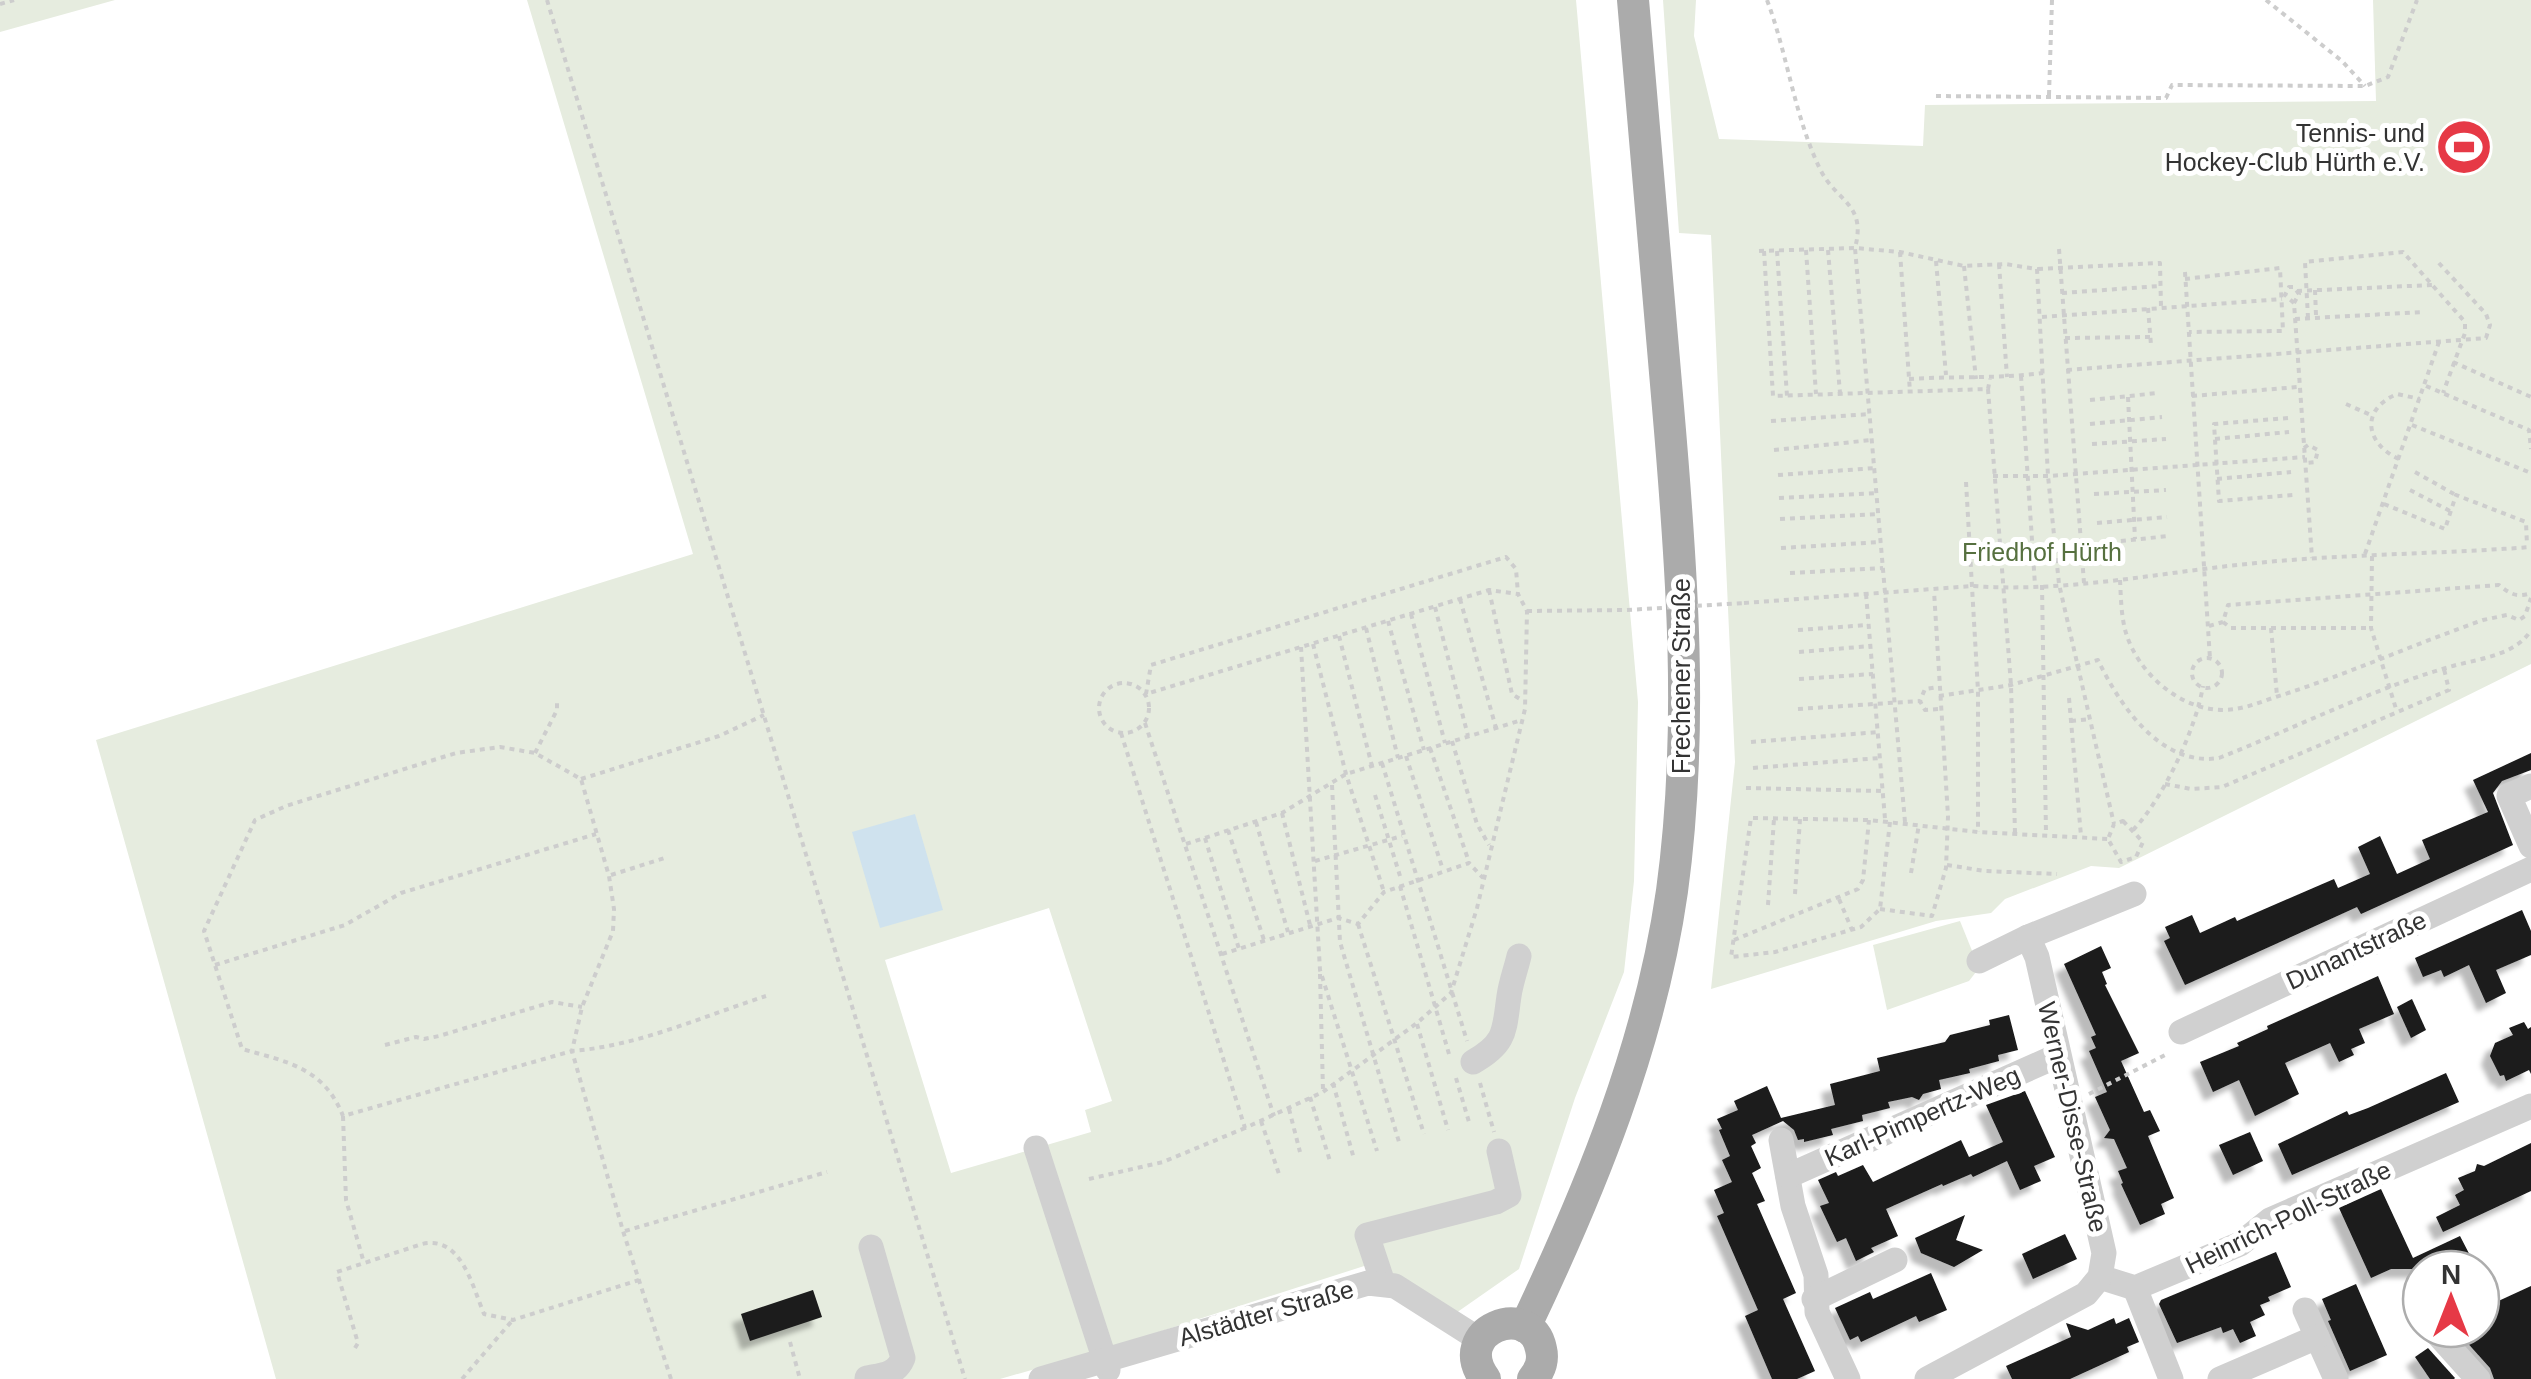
<svg xmlns="http://www.w3.org/2000/svg" width="2531" height="1379" viewBox="0 0 2531 1379" font-family="Helvetica,sans-serif">
	<style>
		.green { fill: #e6ecdf; fill-rule: evenodd }
		.water { fill: #cfe2ee }
		.building { fill: #1a1a1a; filter: url(#shadow) }
		.lines { fill: none; stroke-linecap: round; stroke-linejoin: round }
		.path { stroke: #cdcdcd; stroke-width: 4; stroke-dasharray: 5 5; stroke-linecap: butt }
		.minor { stroke: #d0d0d0; stroke-width: 25 }
		.major { stroke: #ababab; stroke-width: 32 }
		.path-bridge { stroke: #cdcdcd; stroke-width: 4; stroke-dasharray: 5 5; stroke-linecap: butt }
		.labels { text-anchor: middle; stroke-width: 10; stroke-linejoin: round; paint-order: stroke }
		.poi-label { font-size: 25px; fill: #333; stroke: #fff; text-anchor: end }
		.park-label { font-size: 25px; fill: #56703f; stroke: #fff }
		.street-label { font-size: 25px; fill: #333; stroke: #fff }
	</style>
	<defs>
		<filter id="shadow"><feDropShadow dx="-9" dy="9" stdDeviation="2.5" flood-color="#0004"/></filter>
	</defs>
	<rect width="100%" height="100%" fill="#fff"/>
	<g class="green">
		<polygon points="0,0 115,0 0,32"/>
		<path d="M 527,0 L 1576,0 L 1638,702 L 1634,881 L 1624,972 L 1575,1098 L 1519,1269 L 1456,1313 L 1388,1273 L 1386,1259 L 1112,1347 L 1000,1379 L 276,1379 L 96,740 L 693,554 ZM 1049,908 L 1112,1101 L 1085,1110 L 1091,1132 L 951,1173 L 885,960 Z"/>
		<polygon points="1663,0 1696,0 1694,36 1719,139 1923,146 1925,105 2376,101 2373,0 2531,0 2531,664 2119,868 2091,866 2005,899 1991,913 1936,921 1711,989 1735,762 1711,235 1679,233"/>
		<polygon points="1960,921 1979,968 1969,981 1887,1010 1873,945"/>
	</g>
	<polygon class="water" points="915,814 943,910 880,928 852,832"/>
	<g class="building">
		<polygon points="2531,753 2531,770 2502,781 2493,793 2513,845 2361,914 2357,907 2185,985 2164,941 2170,938 2165,927 2192,915 2200,933 2235,917 2237,921 2334,879 2338,888 2370,874 2358,847 2380,836 2397,874 2430,859 2422,840 2488,812 2473,780"/>
		<polygon points="2522,910 2531,931 2531,955 2496,970 2506,993 2486,1003 2469,965 2444,977 2441,970 2423,977 2415,958"/>
		<polygon points="2101,946 2111,968 2102,972 2107,984 2105,985 2139,1053 2121,1061 2144,1112 2150,1110 2160,1131 2148,1136 2174,1198 2161,1204 2165,1214 2140,1225 2121,1184 2123,1183 2118,1171 2127,1168 2114,1139 2104,1138 2110,1130 2095,1097 2107,1092 2089,1051 2096,1048 2091,1037 2096,1035 2064,964"/>
		<polygon points="2378,976 2394,1014 2359,1029 2365,1043 2351,1049 2354,1055 2339,1062 2330,1043 2285,1063 2299,1094 2255,1116 2239,1080 2213,1092 2200,1062 2239,1046 2237,1043 2268,1029 2267,1026"/>
		<polygon points="2412,999 2426,1030 2411,1038 2397,1007"/>
		<polygon points="2009,1015 2018,1050 1998,1055 1999,1061 1969,1069 1970,1073 1939,1080 1941,1089 1923,1094 1919,1100 1912,1097 1888,1102 1890,1108 1862,1115 1863,1121 1831,1129 1833,1135 1804,1142 1804,1139 1798,1140 1794,1130 1783,1121 1752,1135 1756,1143 1751,1146 1761,1168 1752,1173 1765,1201 1757,1204 1796,1293 1783,1299 1815,1371 1797,1379 1772,1379 1745,1316 1758,1310 1717,1216 1724,1213 1714,1190 1732,1182 1722,1160 1730,1156 1719,1130 1722,1129 1717,1119 1738,1110 1734,1101 1767,1086 1781,1118 1835,1105 1830,1084 1880,1071 1877,1058 1945,1042 1950,1035 1990,1025 1989,1020"/>
		<polygon points="2524,1022 2528,1029 2531,1027 2531,1074 2529,1070 2506,1081 2504,1075 2500,1076 2490,1056 2495,1043 2513,1035 2509,1028"/>
		<polygon points="2446,1073 2459,1102 2292,1175 2278,1144 2347,1111 2349,1115 2368,1108"/>
		<polygon points="2025,1091 2055,1157 2034,1166 2041,1181 2020,1190 2007,1161 1973,1177 1971,1174 1943,1186 1942,1184 1886,1209 1898,1236 1871,1248 1874,1252 1856,1261 1846,1238 1837,1242 1820,1206 1829,1203 1818,1180 1836,1172 1838,1176 1863,1165 1873,1182 1961,1140 1969,1157 2003,1142 1986,1105"/>
		<polygon points="2250,1132 2263,1161 2233,1175 2219,1145"/>
		<polygon points="2531,1143 2531,1191 2443,1232 2436,1217 2460,1205 2455,1195 2464,1190 2458,1178 2475,1171 2477,1164 2484,1166"/>
		<polygon points="2381,1189 2413,1258 2460,1236 2477,1269 2391,1269 2371,1278 2339,1208"/>
		<polygon points="1965,1215 1956,1240 1983,1250 1954,1267 1921,1253 1915,1238"/>
		<polygon points="2065,1234 2077,1259 2033,1279 2022,1254"/>
		<polygon points="2276,1252 2291,1287 2268,1297 2270,1301 2260,1305 2265,1315 2250,1322 2256,1336 2240,1343 2233,1329 2223,1333 2221,1327 2177,1343 2159,1304 2161,1300"/>
		<polygon points="1931,1273 1947,1310 1919,1322 1916,1316 1861,1342 1858,1336 1850,1340 1835,1308 1870,1292 1873,1299"/>
		<polygon points="2356,1284 2387,1355 2350,1371 2328,1321 2331,1320 2322,1299"/>
		<polygon points="2531,1286 2531,1379 2494,1379 2490,1368 2455,1329 2481,1329 2481,1309"/>
		<polygon points="813,1290 822,1317 750,1341 741,1314"/>
		<polygon points="2114,1318 2116,1324 2129,1318 2139,1342 2127,1347 2129,1352 2070,1379 2012,1379 2006,1366 2071,1337 2066,1323 2088,1330"/>
		<polygon points="2428,1348 2455,1378 2454,1379 2430,1379 2415,1357"/>
	</g>
	<g class="lines">
		<g class="path">
			<polyline points="547,0 965,1379"/>
			<path d="M 1767,0 C 1788,56 1794,115 1820,169 C 1836,202 1867,203 1855,248 L 1905,822"/>
			<polyline points="2266,0 2342,61 2365,86"/>
			<polyline points="0,4 14,0"/>
			<polyline points="2049,95 2052,0"/>
			<polyline points="1936,96 2166,98 2172,85 2365,86 2388,77 2417,0"/>
			<polyline points="2059,249 2084,583"/>
			<polyline points="1806,250 1816,394"/>
			<polyline points="1828,250 1840,393"/>
			<polyline points="1759,251 1855,248 1900,252 1964,266 2005,264 2037,269 2048,476 2059,584 2114,824"/>
			<polyline points="1764,251 1773,396 1988,389 1990,379"/>
			<polyline points="1777,251 1787,396"/>
			<polyline points="1900,252 1910,392"/>
			<polyline points="1936,261 1946,375"/>
			<polyline points="1999,264 2007,377"/>
			<polyline points="1964,266 1976,379"/>
			<polyline points="2038,269 2160,263 2161,307"/>
			<polyline points="2185,272 2210,659"/>
			<polyline points="2185,279 2280,268 2283,331 2189,332"/>
			<polyline points="2315,290 2316,315"/>
			<polyline points="2297,291 2432,285"/>
			<polyline points="2062,293 2160,286"/>
			<polyline points="2294,303 2285,295 2289,287 2294,287 2299,294 2294,303 2312,558"/>
			<polyline points="2148,308 2151,345"/>
			<polyline points="2042,317 2282,299"/>
			<polyline points="2308,318 2305,262 2403,252 2465,322 2465,333 2443,393"/>
			<polyline points="2295,319 2423,312"/>
			<polyline points="2065,338 2150,337"/>
			<polyline points="2453,362 2531,397"/>
			<polyline points="2067,370 2486,338 2490,325 2486,314 2437,261"/>
			<polyline points="2021,376 2035,585"/>
			<path d="M 1909,379 C 1954,376 1998,379 2043,373"/>
			<polyline points="2426,386 2529,430 2531,449"/>
			<polyline points="1988,389 2011,685 2015,833"/>
			<polyline points="2192,396 2297,387"/>
			<polyline points="2128,397 2135,539"/>
			<polyline points="2090,400 2158,393"/>
			<polyline points="2346,404 2373,416"/>
			<polyline points="2288,418 2214,424 2219,501 2293,495"/>
			<polyline points="1771,421 1870,414"/>
			<polyline points="2090,424 2162,417"/>
			<polyline points="2412,425 2531,473"/>
			<polyline points="2215,439 2289,432"/>
			<polyline points="2092,444 2166,439"/>
			<polyline points="2304,448 2308,445 2318,450 2315,462 2305,463"/>
			<polyline points="1774,450 1872,440"/>
			<path d="M 2399,459 C 2366,444 2359,410 2397,394 L 2420,399"/>
			<polyline points="2415,472 2454,494"/>
			<polyline points="1778,475 1876,468"/>
			<polyline points="1993,476 2048,476 2305,457"/>
			<polyline points="2217,479 2291,472"/>
			<polyline points="1966,482 1978,691 1978,832"/>
			<polyline points="2410,490 2450,511"/>
			<polyline points="2094,494 2166,490"/>
			<polyline points="1779,498 1877,493"/>
			<polyline points="2384,504 2445,529 2456,495 2526,522 2527,545"/>
			<polyline points="1780,519 1879,514"/>
			<polyline points="2097,523 2167,517"/>
			<polyline points="2101,543 2169,536"/>
			<polyline points="1781,548 1881,542"/>
			<polyline points="2365,554 2439,342"/>
			<polyline points="2372,556 2371,628 2397,712"/>
			<polyline points="1790,573 1883,568"/>
			<path d="M 2120,580 C 2121,598 2121,616 2126,633 C 2138,673 2180,710 2223,710 C 2244,710 2262,701 2282,695 C 2350,673 2415,644 2483,620 L 2507,615 L 2519,620 L 2525,616 L 2531,598"/>
			<polyline points="2042,585 2046,834"/>
			<polyline points="1489,590 1512,694 1523,701"/>
			<polyline points="1866,594 1885,819"/>
			<polyline points="1460,599 1496,728"/>
			<path d="M 1744,603 L 1973,586 C 2067,593 2162,572 2256,563 C 2347,554 2439,554 2531,547"/>
			<polyline points="1435,607 1468,736"/>
			<polyline points="1527,611 1627,610"/>
			<polyline points="1411,614 1445,743"/>
			<polyline points="1388,621 1424,750"/>
			<polyline points="2223,622 2231,628 2371,628"/>
			<path d="M 2209,626 L 2223,622 L 2228,605 L 2499,585 C 2510,594 2517,598 2531,593"/>
			<polyline points="1366,628 1398,758"/>
			<polyline points="2271,628 2277,696"/>
			<polyline points="1798,630 1868,625"/>
			<polyline points="1339,636 1372,766"/>
			<polyline points="1313,644 1346,774 1384,892"/>
			<polyline points="1301,647 1320,970 1377,1151"/>
			<polyline points="1799,652 1871,646"/>
			<circle cx="2207" cy="673" r="15"/>
			<polyline points="1799,679 1873,674"/>
			<circle cx="1124" cy="708" r="25"/>
			<path d="M 1939,696 L 2011,685 L 2098,660 C 2120,706 2161,767 2219,758 C 2295,728 2370,690 2449,667 C 2476,659 2516,656 2531,630"/>
			<polyline points="2069,698 2081,836"/>
			<polyline points="1798,709 1920,701"/>
			<polyline points="1938,709 1925,710 1920,701 1925,689 1938,687"/>
			<polyline points="2071,721 2091,719"/>
			<polyline points="1145,723 1274,1116"/>
			<polyline points="1121,733 1245,1128 1323,1092 1417,1023 1451,993 1477,908 1525,709 1527,611 1518,594 1489,590 1146,694 1151,665 1506,557 1516,569 1518,594"/>
			<polyline points="1452,741 1477,824 1489,845"/>
			<polyline points="1751,742 1879,732"/>
			<polyline points="1430,748 1469,862"/>
			<polyline points="535,753 557,710 557,699"/>
			<polyline points="1406,756 1443,870"/>
			<polyline points="1382,763 1467,1041"/>
			<polyline points="1753,768 1880,758"/>
			<polyline points="581,779 719,736 764,715"/>
			<polyline points="2165,784 2191,789 2222,787 2449,690 2444,669"/>
			<polyline points="1332,785 1340,942 1399,1142"/>
			<polyline points="1746,788 1883,791"/>
			<polyline points="1375,795 1400,876"/>
			<polyline points="1282,813 1310,925"/>
			<polygon points="2123,821 2143,842 2136,857 2121,862 2108,839 2114,824"/>
			<polyline points="1256,822 1288,932"/>
			<polyline points="1890,822 1880,909 1861,927 1775,952 1731,957 1751,818 1869,820 1978,832 2108,839"/>
			<polyline points="1228,830 1264,940"/>
			<path d="M 2133,830 C 2163,799 2196,729 2203,686"/>
			<polyline points="1205,838 1239,949"/>
			<polyline points="1186,844 1282,813 1346,774 1522,720"/>
			<polyline points="1315,861 1402,836"/>
			<polyline points="1947,865 1985,871 2057,874"/>
			<polyline points="1911,873 1919,824"/>
			<polyline points="611,875 668,857"/>
			<polyline points="1400,886 1449,1054"/>
			<polyline points="1795,894 1800,819"/>
			<polyline points="1839,899 1852,930"/>
			<polyline points="1768,905 1774,819"/>
			<polyline points="1880,909 1932,916 1946,868 1948,816 1934,591"/>
			<polyline points="1358,924 1424,1134"/>
			<polyline points="1734,940 1858,889 1863,880 1869,820"/>
			<polyline points="1222,954 1338,918 1358,924 1384,892 1469,863 1483,878"/>
			<polyline points="215,965 345,925 401,893 596,834"/>
			<polyline points="1320,974 1323,1090"/>
			<polyline points="1417,1024 1448,1130"/>
			<polyline points="385,1045 416,1037 424,1039 439,1036 552,1002 582,1007"/>
			<polyline points="1456,1078 1469,1122"/>
			<polyline points="1333,1083 1354,1159"/>
			<polyline points="1480,1083 1494,1132"/>
			<polyline points="2089,1094 2169,1053"/>
			<polyline points="1310,1097 1330,1161"/>
			<polyline points="1289,1109 1300,1152"/>
			<polyline points="343,1116 346,1200 364,1263"/>
			<polyline points="1261,1121 1279,1174"/>
			<polyline points="1089,1179 1163,1162 1245,1128"/>
			<polyline points="625,1231 827,1172"/>
			<polyline points="790,1342 800,1379"/>
			<path d="M 355,1348 L 358,1343 L 337,1272 L 422,1244 C 461,1235 472,1285 484,1314 L 513,1320 L 639,1280"/>
			<polyline points="462,1379 511,1322"/>
			<path d="M 671,1379 L 623,1231 L 572,1051 L 582,1007 L 613,931 L 614,909 L 609,876 L 581,779 L 535,753 L 500,747 L 456,753 L 286,806 L 255,820 L 204,931 L 242,1049 C 288,1062 324,1068 343,1116 L 572,1051 C 638,1046 704,1016 766,996"/>
		</g>
		<g class="minor">
			<polyline points="2531,786 2509,796 2531,846"/>
			<polyline points="1979,961 2028,937 2134,894"/>
			<polyline points="2181,1032 2531,869"/>
			<path d="M 1473,1062 C 1507,1043 1504,1030 1509,996 C 1511,982 1516,969 1519,956"/>
			<polyline points="1781,1140 1793,1206 1816,1275 1817,1312 1848,1379"/>
			<polyline points="1036,1148 1108,1370"/>
			<polyline points="1788,1176 2057,1056"/>
			<polyline points="2100,1277 2135,1288 2240,1244 2270,1220 2531,1106"/>
			<polyline points="1383,1283 1367,1235 1496,1202 1509,1195 1499,1151"/>
			<polyline points="2135,1288 2171,1379"/>
			<polyline points="1814,1299 1895,1260"/>
			<polyline points="2305,1310 2336,1379"/>
			<polyline points="2433,1329 2478,1379"/>
			<path d="M 867,1378 C 882,1375 896,1375 903,1358 L 871,1247"/>
			<polyline points="1041,1379 1368,1283 1395,1286 1480,1340"/>
			<polyline points="1927,1379 2086,1294 2100,1277 2104,1253 2037,957 2028,937"/>
			<polyline points="2220,1379 2317,1337"/>
		</g>
		<g class="major">
			<path d="M 1525,1327 C 1591,1188 1650,1045 1672,891 C 1694,730 1682,569 1668,407 C 1657,272 1645,136 1633,0"/>
			<path d="M 1485,1379 C 1449,1330 1531,1299 1541,1349 C 1544,1361 1540,1370 1533,1379"/>
		</g>
		<polyline class="path-bridge" points="1627,610 1744,603"/>
	</g>
	<defs>
		<g id="stadium-disc" transform="scale(2.875)"><circle r="9.5" fill="#e63946" stroke="#fff"/><path d="M0-5a6.5 5 0 1 0 0 10a6.5 5 0 1 0 0-10ZM-3.5-1.8h7v3.6h-7Z" fill="#fff"/></g>
	</defs>
	<g fill-rule="evenodd">
		<use href="#stadium-disc" x="2464" y="147"/>
	</g>
	<g class="labels">
		<g class="poi-label">
			<text x="2425" y="142">Tennis- und<tspan x="2425" dy="29">Hockey-Club Hürth e.V.</tspan></text>
		</g>
		<g class="park-label">
			<text x="2042" y="561">Friedhof Hürth</text>
		</g>
		<g class="street-label">
			<text transform="translate(1681 676) rotate(-90)" y="9">Frechener Straße</text>
			<text transform="translate(2356 950) rotate(-25)" y="9">Dunantstraße</text>
			<text transform="translate(1922 1116) rotate(-24)" y="9">Karl-Pimpertz-Weg</text>
			<text transform="translate(2073 1117) rotate(77)" y="9">Werner-Disse-Straße</text>
			<text transform="translate(2288 1217) rotate(-26)" y="9">Heinrich-Poll-Straße</text>
			<text transform="translate(1266 1313) rotate(-16)" y="9">Alstädter Straße</text>
		</g>
	</g>
	<g transform="translate(2451 1299)"><circle r="48" fill="#ffffff" stroke="#adadad" stroke-width="2.5"/>
	<path d="M0-8L18 38L0 25L-18 38Z" fill="#e63946"/>
	<text y="-15" font-size="28" font-weight="bold" text-anchor="middle" fill="#333333">N</text>
	</g>
</svg>
